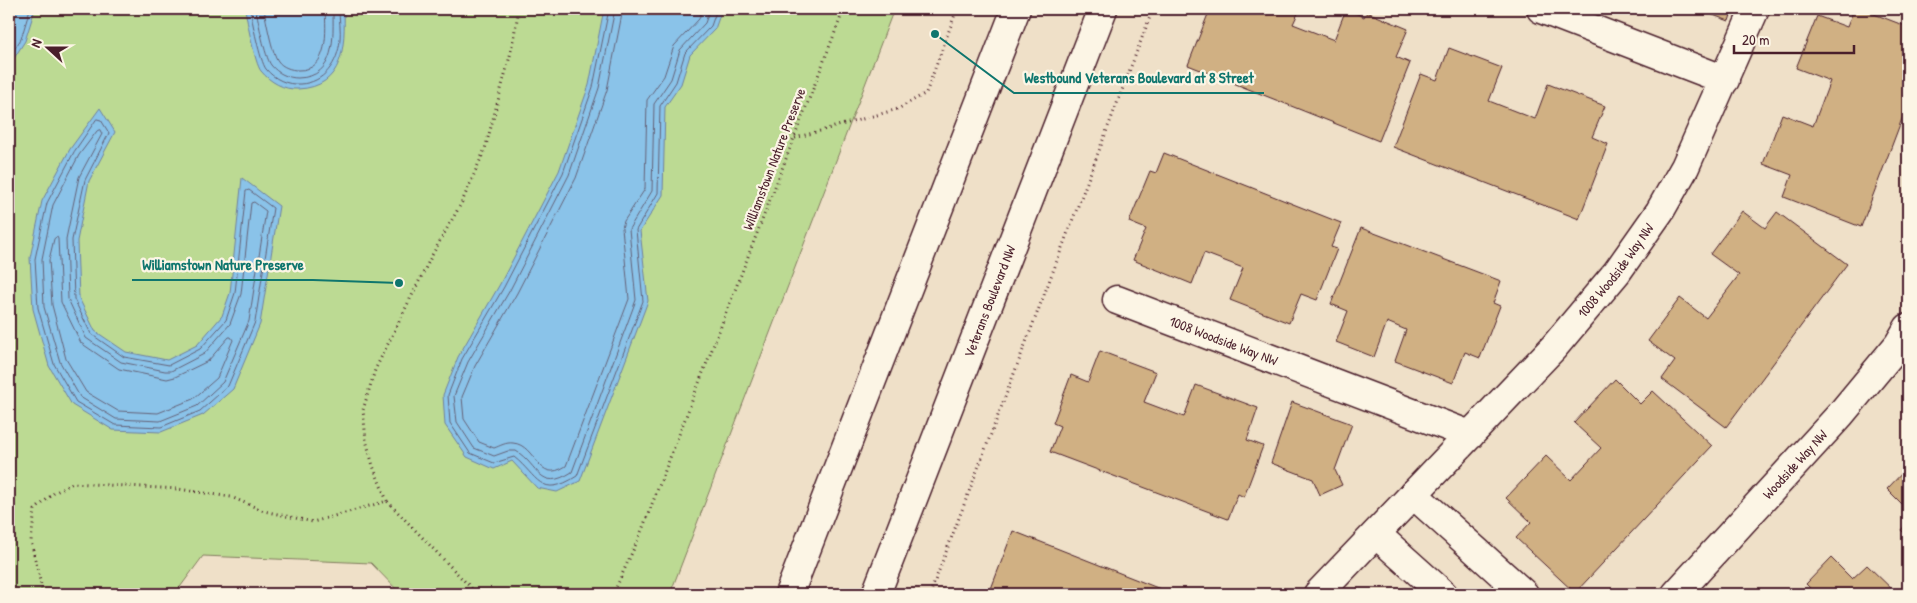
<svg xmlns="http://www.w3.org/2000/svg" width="1917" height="603" viewBox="0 0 1917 603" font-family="'Patrick Hand',sans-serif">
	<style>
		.green { fill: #bcda93; stroke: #837c5f }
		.water { fill: #8ac3e9; stroke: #70819d }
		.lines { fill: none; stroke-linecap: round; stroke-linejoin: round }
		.shore { stroke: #646177; stroke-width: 1 }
		.building { fill: #d0b083; stroke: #4a1f2b }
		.minor-casing { stroke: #4a1f2b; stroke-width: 31 }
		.major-casing { stroke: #4a1f2b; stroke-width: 31 }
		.path { stroke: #4a1f2b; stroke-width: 3; stroke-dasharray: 1 4; stroke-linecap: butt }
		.minor { stroke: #fcf5e5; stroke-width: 28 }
		.major { stroke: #fcf5e5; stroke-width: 28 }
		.labels { text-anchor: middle; stroke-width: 4.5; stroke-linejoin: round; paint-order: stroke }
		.street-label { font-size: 14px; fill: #4a1f2b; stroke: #fcf5e5 }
		.leader { fill: none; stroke: #0f766e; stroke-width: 2 }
		.callout-dot { fill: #0f766e; stroke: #fcf5e5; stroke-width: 2 }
		.callout-label { font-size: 15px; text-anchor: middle; font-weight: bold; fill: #0f766e; stroke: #fcf5e5; stroke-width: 4.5; stroke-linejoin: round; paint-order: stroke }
	</style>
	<rect width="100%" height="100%" fill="#efe0c8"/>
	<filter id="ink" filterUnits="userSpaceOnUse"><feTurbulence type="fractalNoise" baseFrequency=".02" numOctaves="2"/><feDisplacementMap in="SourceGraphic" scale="10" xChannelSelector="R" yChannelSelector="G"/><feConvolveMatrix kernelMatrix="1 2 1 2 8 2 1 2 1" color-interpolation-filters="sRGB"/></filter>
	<g filter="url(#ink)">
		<polygon class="green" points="9,9 894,9 670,594 401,594 371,563 203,556 175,594 9,594"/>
		<g class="water">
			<polygon points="9,9 35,9 25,41 9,66"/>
			<path d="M 245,9 L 344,9 C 345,45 345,87 298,89 C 284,90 270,82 261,71 C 255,64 247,21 245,9 Z"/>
			<polygon points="604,9 722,9 715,29 690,55 681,84 665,107 663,195 640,231 648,301 580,481 557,492 537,488 512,461 494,469 467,457 445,425 443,395 458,357 500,284 559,171 589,85"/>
			<polygon points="100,108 115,132 89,181 77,241 79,298 95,331 126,352 167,360 197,345 222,316 230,293 242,178 279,206 260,324 233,389 203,415 161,432 113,430 72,405 49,366 33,309 30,258 42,201 70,149"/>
		</g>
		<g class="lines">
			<g class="shore">
				<path d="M 250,9 C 252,20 260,61 266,69 C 274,79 287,85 300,84 C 324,83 338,63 340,40 C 341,30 339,19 339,9"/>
				<path d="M 256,9 C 258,20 265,57 271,65 C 277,73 288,78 298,78 C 337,77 333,37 333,9"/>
				<path d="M 264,9 C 266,20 272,53 278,61 C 282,67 291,70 298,70 C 330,71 326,30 325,9"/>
				<path d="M 609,9 L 593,87 L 563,173 L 504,287 L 462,359 L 448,395 L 450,423 L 470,453 L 494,463 L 514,457 C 538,476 540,500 577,476 L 643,301 L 636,230 L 658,193 L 660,106 L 676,82 L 685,53 L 711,26 L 717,9"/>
				<path d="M 615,9 L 599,88 L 569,175 L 510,290 L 468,362 L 454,396 L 457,422 L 474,448 L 494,456 L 508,451 L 516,451 C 539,465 539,493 572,472 L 636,300 L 629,229 L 652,191 L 654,104 L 671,79 L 680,50 L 705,23 L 710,9"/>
				<path d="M 623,9 L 607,90 L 576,178 L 517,293 L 475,366 L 462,397 L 464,419 L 479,442 L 494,448 C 500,446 506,442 513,443 C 537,445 537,485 566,466 L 629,299 L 622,228 L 624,221 L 645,189 L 647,100 L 664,76 L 674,46 L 699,19 L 702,9"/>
				<polyline points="9,57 21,39 30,9"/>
				<polygon points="97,119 101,120 109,133 85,180 72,240 74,299 91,334 124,357 169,365 200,349 226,320 235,293 246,191 249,190 273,208 255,322 228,386 200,411 161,427 115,425 76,402 54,364 38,308 35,259 47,203 74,152"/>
				<polygon points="100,130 102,134 79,177 66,239 68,299 86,338 121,362 165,371 171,371 204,354 230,324 241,294 251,203 254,202 266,211 249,321 223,382 197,406 160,421 116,419 80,397 60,362 44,307 42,259 53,205 79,155 97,131"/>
				<polygon points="57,237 58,239 61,302 81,343 119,369 167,379 175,377 208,361 229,337 231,337 233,340 217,378 193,399 158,413 118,411 86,392 66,359 52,305 49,260 54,239"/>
			</g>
		</g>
		<g class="building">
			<polygon points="1210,9 1300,9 1293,24 1334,40 1346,9 1364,17 1367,12 1408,29 1396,57 1410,63 1379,141 1188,65"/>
			<polygon points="1697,9 1733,9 1729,21"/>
			<polygon points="1854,9 1861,9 1908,27 1908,103 1861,227 1784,197 1792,175 1763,164 1782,114 1813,126 1830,81 1796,68 1817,16 1847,27"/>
			<polygon points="1449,48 1502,68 1489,101 1535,119 1548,84 1605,106 1592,137 1608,144 1579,219 1393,147 1421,74 1437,80"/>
			<polygon points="1164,153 1341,223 1331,247 1337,249 1317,300 1301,294 1289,323 1230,300 1243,268 1204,253 1192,284 1133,260 1146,229 1129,222 1150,171 1156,173"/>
			<polygon points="1742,211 1765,228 1777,212 1847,264 1726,427 1662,379 1675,361 1648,341 1680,298 1706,318 1739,275 1710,254"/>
			<polygon points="1361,228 1501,281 1493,303 1500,306 1480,358 1465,352 1453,383 1395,361 1406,330 1387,322 1374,357 1336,342 1348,311 1331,304"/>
			<polygon points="1100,351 1156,372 1144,402 1184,417 1196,385 1258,408 1247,440 1263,446 1244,497 1238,494 1228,519 1050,452 1060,426 1053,423 1071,375 1088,382"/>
			<polygon points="1615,379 1640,404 1653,391 1712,446 1575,593 1516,538 1531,522 1506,498 1546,456 1571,480 1601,448 1574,423"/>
			<polygon points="1292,402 1352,424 1335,470 1342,485 1320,495 1313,479 1271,463"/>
			<polygon points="1908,467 1908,510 1887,489"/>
			<polygon points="1908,522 1908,537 1901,530"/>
			<polygon points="1013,531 1173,594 989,594"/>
			<polygon points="1831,558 1852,579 1867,565 1897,594 1816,594 1806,584"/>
		</g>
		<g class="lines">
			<g class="minor-casing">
				<g id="minor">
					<polyline points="1541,9 1725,80"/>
					<path id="s1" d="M 1117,300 L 1470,435"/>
					<polyline points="1413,494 1524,594"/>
					<polyline points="1376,534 1443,594"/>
					<path id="s2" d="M 1318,594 L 1554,347 L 1617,272 L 1660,211 L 1685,167 L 1755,9"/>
					<path id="s3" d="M 1676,594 L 1840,415 L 1898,345 L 1908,328"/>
				</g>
			</g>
			<g class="major-casing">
				<g id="major">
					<polyline points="789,594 1016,9"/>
					<path id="s4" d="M 876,594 L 1103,9"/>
				</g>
			</g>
			<g class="path">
				<polyline points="795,138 898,109 926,93 957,9"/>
				<polyline points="387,501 373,466 366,440 363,410 375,370 431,257 462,202 485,149 510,56 519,9"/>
				<polyline points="43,594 31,541 35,510 54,493 73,483 178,489 231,497 264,511 313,522 387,501 477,594"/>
				<polyline points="610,594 615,590 640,535 844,9"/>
				<polyline points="930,594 1153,9"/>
			</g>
			<use href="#minor" class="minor"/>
			<use href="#major" class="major"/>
		</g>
	</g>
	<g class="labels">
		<g class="street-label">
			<text transform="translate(774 159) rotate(-69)" y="5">Williamstown Nature Preserve</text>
			<text dy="5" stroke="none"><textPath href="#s2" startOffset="440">1008 Woodside Way NW</textPath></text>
			<text dy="5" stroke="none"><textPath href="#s4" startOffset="314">Veterans Boulevard NW</textPath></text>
			<text dy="5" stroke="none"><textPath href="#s1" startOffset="114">1008 Woodside Way NW</textPath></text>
			<text dy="5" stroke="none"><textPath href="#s3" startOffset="176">Woodside Way NW</textPath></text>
		</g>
	</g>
	<path class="leader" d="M935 34L1014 93H1264M399 283L313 280H132"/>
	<g class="callout-dot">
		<circle cx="935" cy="34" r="5"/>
		<circle cx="399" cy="283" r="5"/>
	</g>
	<g class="callout-label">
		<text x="1139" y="83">Westbound Veterans Boulevard at 8 Street</text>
		<text x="223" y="270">Williamstown Nature Preserve</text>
	</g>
	<rect width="1917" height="603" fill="none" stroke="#fcf5e5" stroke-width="30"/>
	<rect x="15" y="15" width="1887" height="573" fill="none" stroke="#4a1f2b" stroke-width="2" filter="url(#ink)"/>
	<g transform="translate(48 48) rotate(291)" stroke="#fcf5e5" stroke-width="4" paint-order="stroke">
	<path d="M0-4L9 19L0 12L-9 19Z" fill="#4a1f2b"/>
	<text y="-8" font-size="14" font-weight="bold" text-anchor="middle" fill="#4a1f2b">N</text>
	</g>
	<path d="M1734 45v8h120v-8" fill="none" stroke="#4a1f2b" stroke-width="2.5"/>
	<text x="1742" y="45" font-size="15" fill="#4a1f2b" stroke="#fcf5e5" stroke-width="4" paint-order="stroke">20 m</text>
</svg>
